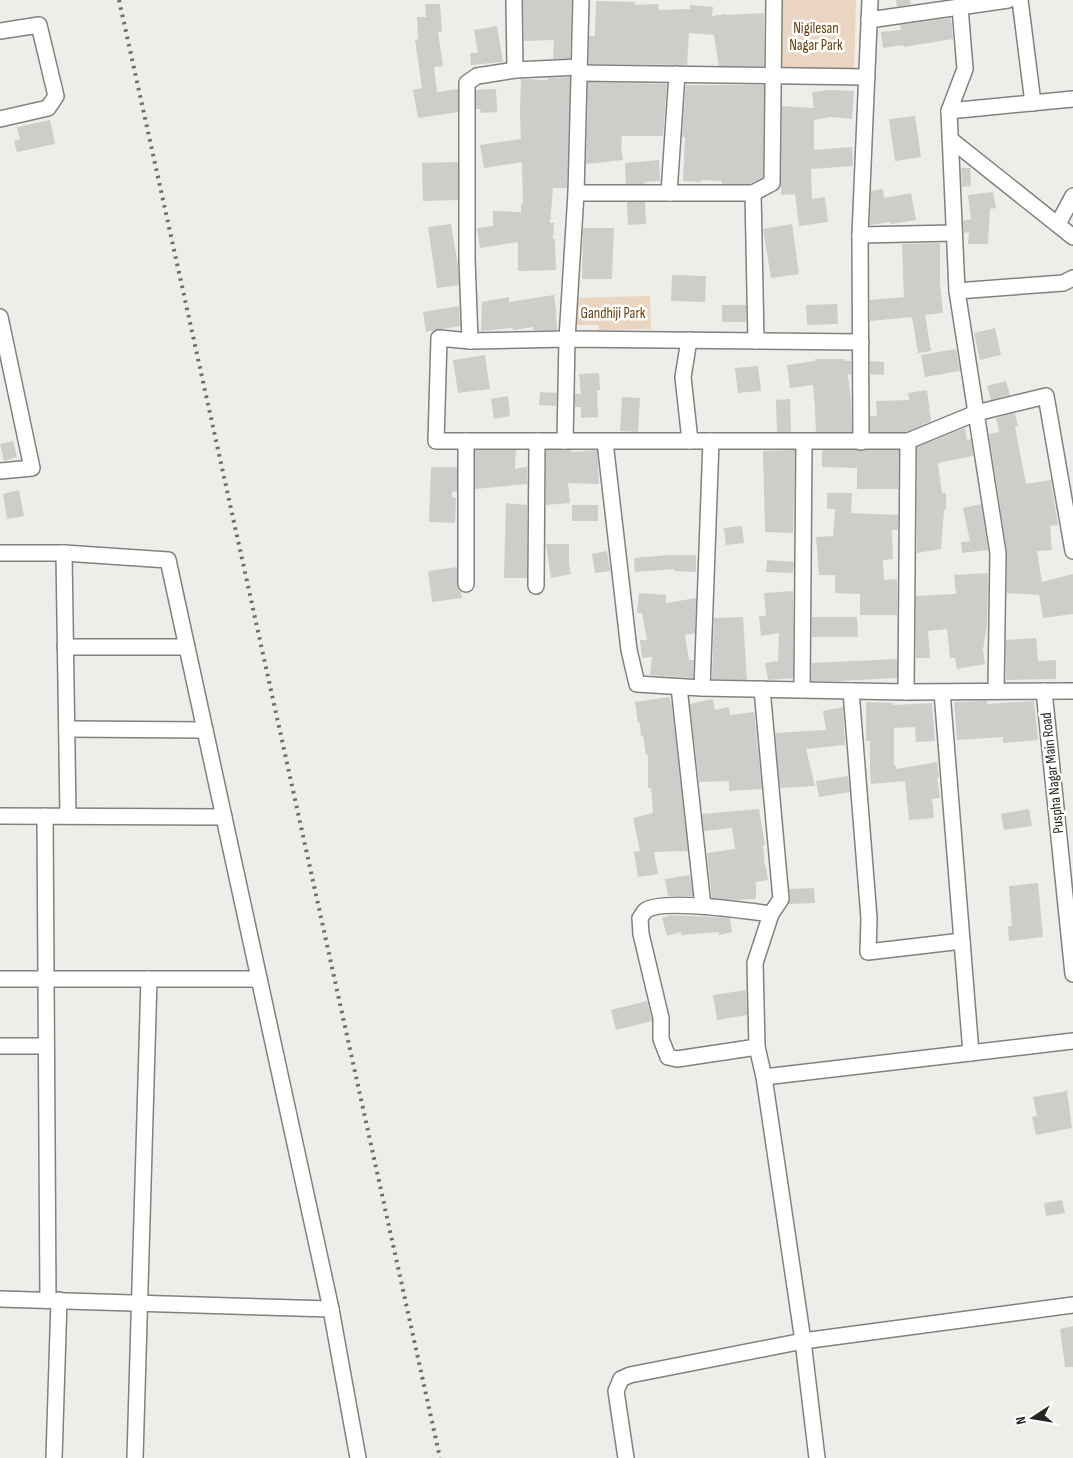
<svg xmlns="http://www.w3.org/2000/svg" width="1073" height="1458" viewBox="0 0 1073 1458" font-family="'Sofia Sans Condensed',sans-serif">
	<style>
		.green { fill: #ead5c1 }
		.building { fill: #cecdca }
		.lines { fill: none; stroke-linecap: round; stroke-linejoin: round }
		.minor-casing { stroke: #81817e; stroke-width: 18 }
		.minor { stroke: #fff; stroke-width: 15 }
		.rail { stroke: #6d6d6b; stroke-width: 4; stroke-dasharray: 2.5 5; stroke-linecap: butt }
		.labels { text-anchor: middle; stroke-width: 5; stroke-linejoin: round; paint-order: stroke }
		.park-label { font-size: 15px; fill: #683f0e; stroke: #fffffe }
		.street-label { font-size: 15px; fill: #252524; stroke: #fffffe }
	</style>
	<rect width="100%" height="100%" fill="#ededea"/>
	<g class="green">
		<polygon points="780,0 856,0 854,74 778,72"/>
		<polygon points="650,296 651,329 599,330 599,325 575,325 574,298"/>
	</g>
	<g class="building">
		<polygon points="523,0 572,0 570,58 553,59 554,40 524,41"/>
		<polygon points="896,0 910,0 911,4 897,7"/>
		<polygon points="596,1 635,2 635,5 658,4 659,10 690,9 690,5 713,7 712,16 726,14 726,15 764,13 764,66 719,66 714,35 689,33 687,65 589,64 589,36 595,36"/>
		<polygon points="425,4 440,4 442,32 438,32 443,66 434,67 437,92 458,89 458,112 418,118 413,90 422,88 415,40 418,39 417,17 426,17"/>
		<polygon points="951,18 953,39 904,47 903,45 883,48 881,32 901,30 900,25"/>
		<polygon points="497,26 503,62 471,65 470,53 478,53 474,30"/>
		<polygon points="570,77 567,188 553,188 550,223 554,223 553,239 555,239 556,270 518,271 518,242 480,248 477,228 493,226 493,211 521,212 521,203 523,204 522,162 484,168 480,145 521,139 520,113 521,79 548,80 548,78"/>
		<polygon points="588,82 667,84 663,136 622,136 621,147 623,160 586,164"/>
		<polygon points="686,84 686,85 764,85 763,177 752,183 748,184 722,184 722,181 701,180 701,182 683,181 685,137 682,137"/>
		<polygon points="496,89 497,112 481,113 480,109 476,109 476,90"/>
		<polygon points="829,90 854,91 852,119 830,117 814,120 814,150 852,147 853,166 811,169 812,199 825,197 828,222 799,226 795,194 781,195 782,106 814,108 812,92"/>
		<polygon points="915,116 921,157 895,161 889,119"/>
		<polygon points="50,120 55,144 17,152 14,141 20,139 17,127"/>
		<polygon points="659,160 660,181 644,182 645,184 626,184 625,163"/>
		<polygon points="458,162 458,200 423,201 422,163"/>
		<polygon points="961,168 970,168 971,186 962,187"/>
		<polygon points="883,189 884,198 911,193 916,220 891,224 890,222 870,225 871,191"/>
		<polygon points="993,192 996,208 990,209 988,244 968,244 969,232 964,233 963,221 971,219 968,195"/>
		<polygon points="627,202 645,202 646,224 628,225"/>
		<polygon points="451,224 458,266 459,285 437,288 428,227"/>
		<polygon points="792,224 799,274 771,278 763,229"/>
		<polygon points="583,228 614,228 612,279 582,279"/>
		<polygon points="940,243 940,284 943,313 925,315 931,351 918,353 912,317 870,321 870,300 904,297 902,244"/>
		<polygon points="672,275 706,276 705,302 671,301"/>
		<polygon points="554,295 556,310 557,330 533,330 533,327 513,330 513,328 481,331 482,302 509,297 509,302"/>
		<polygon points="837,304 838,324 807,325 806,305"/>
		<rect x="722" y="305" width="24" height="17"/>
		<polygon points="459,306 460,326 426,332 423,312"/>
		<polygon points="995,328 1001,355 980,360 974,333"/>
		<polygon points="956,349 960,371 925,377 921,355"/>
		<polygon points="485,355 490,389 458,393 453,360"/>
		<polygon points="815,359 845,359 845,361 851,361 851,374 848,374 851,402 852,432 816,432 815,407 813,385 790,388 787,365 815,361"/>
		<polygon points="870,361 884,362 884,375 870,374"/>
		<polygon points="758,366 761,391 738,393 735,368"/>
		<polygon points="599,373 600,390 597,390 598,417 581,418 581,407 575,407 575,394 581,394 579,374"/>
		<polygon points="1006,381 1010,395 991,400 987,386"/>
		<polygon points="927,390 931,421 906,432 870,432 870,416 877,416 876,401 909,400 908,393"/>
		<polygon points="540,392 557,393 556,406 539,405"/>
		<polygon points="508,396 510,416 494,419 491,399"/>
		<polygon points="622,397 640,398 638,432 620,431"/>
		<polygon points="790,399 791,432 777,432 776,400"/>
		<polygon points="1015,413 1018,426 1015,427 1026,484 1051,480 1053,494 1058,525 1050,526 1052,550 1037,551 1042,582 1073,574 1073,614 1043,618 1039,595 1007,593 1007,552 989,434 999,432 996,418"/>
		<polygon points="965,428 967,440 971,439 973,456 938,463 938,465 942,493 946,493 946,510 944,510 941,549 917,553 917,447"/>
		<polygon points="13,441 17,457 4,461 0,444"/>
		<polygon points="475,450 516,450 515,469 527,467 527,484 475,489"/>
		<polygon points="546,450 571,450 572,452 597,450 599,484 568,483 570,503 546,505"/>
		<polygon points="795,450 793,533 765,532 763,451"/>
		<polygon points="822,450 899,450 898,489 857,489 857,468 822,467"/>
		<polygon points="431,467 457,467 457,491 452,492 452,497 456,498 455,523 429,522"/>
		<polygon points="19,490 24,516 7,519 3,494"/>
		<polygon points="827,493 852,493 851,513 898,515 898,530 892,530 893,559 883,560 884,580 897,579 897,615 860,615 860,594 835,593 835,575 819,575 816,537 833,536 835,509 827,509"/>
		<polygon points="506,503 527,505 527,578 504,578"/>
		<polygon points="981,504 988,550 962,553 961,542 970,541 963,508"/>
		<rect x="572" y="505" width="26" height="16"/>
		<polygon points="742,526 744,543 726,545 724,528"/>
		<polygon points="546,544 569,544 569,564 571,574 551,578"/>
		<polygon points="607,551 610,571 595,573 592,554"/>
		<polygon points="668,555 696,555 696,572 674,571 674,569 635,572 634,558"/>
		<polygon points="767,560 794,562 793,573 766,572"/>
		<polygon points="457,567 457,584 458,589 461,592 462,598 432,602 428,571"/>
		<polygon points="988,573 987,624 983,650 985,664 957,669 955,658 950,658 947,629 928,631 930,658 916,658 916,596 956,594 954,575"/>
		<polygon points="793,591 793,678 768,680 765,663 778,661 779,633 761,636 759,616 766,616 764,593"/>
		<polygon points="639,593 666,595 666,603 696,598 695,633 685,635 689,660 694,660 693,678 650,675 652,657 642,658 640,640 647,640 642,613 637,613"/>
		<polygon points="743,617 747,680 712,679 714,618"/>
		<polygon points="812,617 857,617 858,637 812,637"/>
		<polygon points="1036,638 1038,661 1056,660 1056,679 1006,680 1006,640"/>
		<polygon points="897,659 897,678 839,681 811,681 812,663"/>
		<polygon points="669,697 672,707 688,851 654,852 658,874 638,877 634,852 640,851 633,818 653,813 651,788 648,788 648,755 646,755 643,736 641,736 640,723 638,723 635,702"/>
		<polygon points="713,699 715,710 729,707 730,715 754,712 762,789 729,791 729,781 699,782 690,704"/>
		<polygon points="987,701 987,704 1034,701 1038,740 1003,743 1003,737 957,740 954,702"/>
		<polygon points="866,702 893,703 893,705 932,703 935,741 916,742 915,727 894,728 894,766 896,765 896,769 937,762 939,777 937,777 940,798 932,799 934,818 909,820 905,781 871,784 870,769 870,741 866,741"/>
		<polygon points="843,707 845,745 806,749 815,786 780,788 775,733 826,730 823,711"/>
		<polygon points="848,776 850,792 819,797 816,781"/>
		<polygon points="759,809 765,845 763,845 765,867 766,867 768,880 756,882 756,899 735,900 712,898 707,853 735,849 732,828 704,831 702,814"/>
		<polygon points="1029,809 1032,826 1004,830 1001,814"/>
		<polygon points="690,875 693,896 668,896 665,879"/>
		<polygon points="1038,883 1043,937 1009,941 1008,926 1012,926 1009,886"/>
		<polygon points="814,888 815,903 789,904 790,898 789,889"/>
		<polygon points="671,915 730,918 732,932 719,935 719,932 681,935 681,932 667,936 662,918"/>
		<polygon points="746,990 747,1015 717,1020 713,995"/>
		<polygon points="647,1001 652,1021 616,1030 611,1010"/>
		<polygon points="1067,1091 1072,1128 1036,1135 1032,1117 1037,1116 1033,1097"/>
		<polygon points="1062,1200 1065,1213 1046,1216 1044,1203"/>
		<polygon points="1073,1326 1073,1367 1065,1367 1060,1329"/>
	</g>
	<g class="lines">
		<g class="minor-casing">
			<g id="minor">
				<polyline points="514,0 515,70"/>
				<polyline points="581,0 576,193 753,193 772,183 774,0"/>
				<polyline points="1020,0 1033,103"/>
				<polyline points="960,7 965,69 949,111 957,291 998,553 996,691"/>
				<polyline points="869,20 1008,0"/>
				<polyline points="0,31 39,25 56,96 48,108 0,119"/>
				<polyline points="579,73 867,77"/>
				<polyline points="949,111 1073,99"/>
				<polyline points="950,139 1073,237"/>
				<polyline points="669,193 677,74"/>
				<polyline points="753,193 756,341"/>
				<polyline points="1058,224 1073,196"/>
				<polyline points="860,235 954,233"/>
				<polyline points="957,291 1063,283 1073,278"/>
				<polyline points="0,317 32,468 0,471"/>
				<polyline points="689,340 683,377 690,441"/>
				<polyline points="470,341 467,259 467,83 477,76 515,70 579,67"/>
				<polyline points="861,342 567,339 470,341 439,338 436,441 908,441 976,413 1046,396 1073,551"/>
				<polyline points="565,441 567,339 576,193"/>
				<polyline points="605,442 629,650 637,684 702,688 906,692 1073,691"/>
				<polyline points="861,442 860,235 870,0"/>
				<polyline points="0,553 64,553 168,560 331,1309 358,1458"/>
				<polyline points="64,553 68,816"/>
				<polyline points="466,584 466,441"/>
				<polyline points="536,586 537,441"/>
				<polyline points="65,647 187,647"/>
				<polyline points="679,687 703,906"/>
				<polyline points="702,688 711,441"/>
				<polyline points="802,690 804,442"/>
				<polyline points="851,691 869,918 868,952 962,941"/>
				<polyline points="1044,691 1073,974"/>
				<polyline points="906,692 908,441"/>
				<polyline points="942,692 971,1053"/>
				<polyline points="67,729 205,730"/>
				<polyline points="0,816 224,817"/>
				<polyline points="45,816 48,1300"/>
				<polyline points="771,914 755,963 757,1047 764,1077 803,1341 817,1458"/>
				<polyline points="0,979 259,979"/>
				<polyline points="0,1046 46,1046"/>
				<path d="M 757,1047 L 677,1059 L 668,1057 L 661,1039 L 661,1018 L 641,934 L 640,918 C 642,916 643,913 645,911 C 661,898 748,911 771,914 L 781,899 L 762,689"/>
				<polyline points="764,1077 1073,1041"/>
				<polyline points="0,1299 331,1309"/>
				<polyline points="54,1458 59,1300"/>
				<polyline points="135,1458 149,979"/>
				<polyline points="626,1458 616,1391 621,1379 630,1375 803,1341 1073,1305"/>
			</g>
		</g>
		<use href="#minor" class="minor"/>
		<polyline class="rail" points="119,0 440,1458"/>
	</g>
	<g class="labels">
		<g class="park-label">
			<text x="816" y="33">Nigilesan<tspan x="816" dy="17">Nagar Park</tspan></text>
			<text x="613" y="318">Gandhiji Park</text>
		</g>
		<g class="street-label">
			<text transform="translate(1052 773) rotate(-96)" y="5">Puspha Nagar Main Road</text>
		</g>
	</g>
	<g transform="translate(1033 1418) rotate(258)" stroke="#fffffe" stroke-width="4" paint-order="stroke">
	<path d="M0-4L9 19L0 12L-9 19Z" fill="#252524"/>
	<text y="-8" font-size="14" font-weight="bold" text-anchor="middle" fill="#252524">N</text>
	</g>
</svg>
